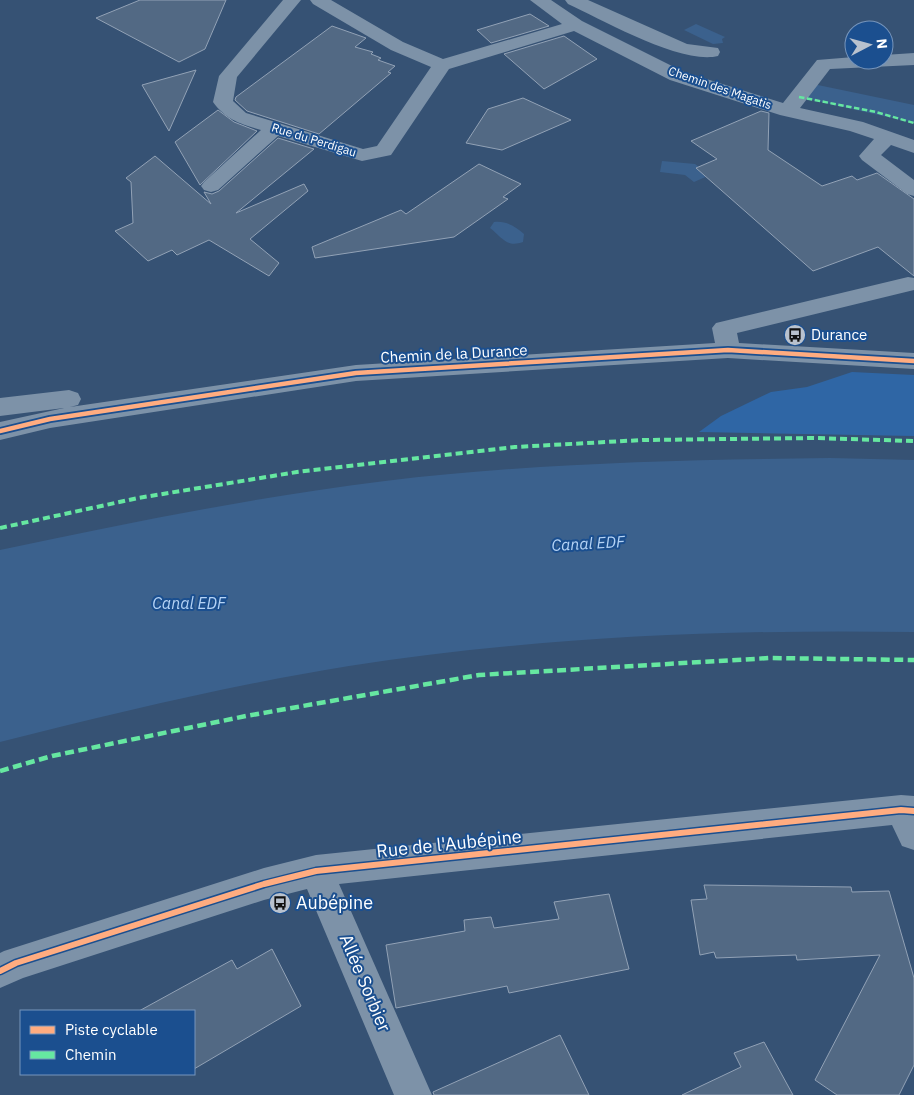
<svg xmlns="http://www.w3.org/2000/svg" width="914" height="1095" viewBox="0 0 914 1095" font-family="'IBM Plex Sans',sans-serif">
	<style>
		.green { fill: #2f66a5 }
		.water { fill: #3b618d }
		.lines { fill: none; stroke-linecap: round; stroke-linejoin: round }
		.canal { fill: #3b618d; fill-rule: evenodd }
		.building { fill: #526984; stroke: #92a2b6 }
		.minor { fill: #7d92a8; fill-rule: evenodd }
		.quiet-far2 { stroke: #66e7a1; stroke-width: 2.5; stroke-dasharray: 5.5 2.5; stroke-linecap: butt }
		.quiet-far1 { stroke: #66e7a1; stroke-width: 4; stroke-dasharray: 7 4; stroke-linecap: butt }
		.quiet { stroke: #66e7a1; stroke-width: 4.5; stroke-dasharray: 9 4.5; stroke-linecap: butt }
		.cycleway-far1-casing { stroke: #1b4f8f; stroke-width: 8 }
		.cycleway-casing { stroke: #1b4f8f; stroke-width: 9 }
		.cycleway-far1 { stroke: #ffac80; stroke-width: 4.5 }
		.cycleway { stroke: #ffac80; stroke-width: 6 }
		.labels { text-anchor: middle; stroke-width: 4; stroke-linejoin: round; paint-order: stroke }
		.far-street-label { font-size: 12px; fill: #fff; stroke: #1b4f8f }
		.poi-label { font-size: 15px; fill: #fff; stroke: #1b4f8f; text-anchor: start }
		.street-label { font-size: 15px; fill: #fff; stroke: #1b4f8f }
		.water-label { font-size: 16px; font-style: italic; fill: #b5d3f5; stroke: #1b4f8f }
		.near-street-label { font-size: 18px; fill: #fff; stroke: #1b4f8f }
		.near-poi-label { font-size: 18px; fill: #fff; stroke: #1b4f8f; text-anchor: start }
	</style>
	<rect width="100%" height="100%" fill="#365274"/>
	<polygon class="green" points="852,372 914,375 914,436 699,432 721,416 771,392 807,387"/>
	<g class="water">
		<polygon points="696,24 725,37 722,39 723,43 713,44 684,30"/>
		<polygon points="662,161 695,164 710,175 694,182 685,175 660,172"/>
		<path d="M 494,222 C 507,221 515,226 524,234 L 523,242 C 506,248 502,237 490,228 Z"/>
		<path d="M 830,458 L 914,460 L 914,632 C 726,629 536,637 349,666 C 231,685 116,713 0,742 L 0,550 C 128,523 255,497 385,481 C 533,463 681,460 830,458 Z"/>
	</g>
	<g class="lines">
		<polygon class="canal" points="813,84 914,105 914,123 803,98 799,92 803,86"/>
	</g>
	<g class="building">
		<polygon points="140,0 226,0 205,49 179,62 96,18"/>
		<polygon points="530,14 549,26 491,43 477,30"/>
		<polygon points="332,26 366,38 355,47 373,52 371,54 381,58 378,60 395,66 388,72 391,73 319,134 247,111 235,100 236,97"/>
		<polygon points="564,36 597,59 544,89 504,54"/>
		<polygon points="196,70 169,131 142,85"/>
		<polygon points="523,98 571,120 502,150 466,143 488,109"/>
		<polygon points="218,110 234,122 257,131 200,185 175,142"/>
		<polygon points="761,111 769,113 768,150 822,186 852,176 857,180 877,173 914,199 914,276 878,247 813,271 696,168 717,159 691,141"/>
		<polygon points="278,138 314,149 236,213 304,184 308,191 250,239 279,263 269,276 209,240 177,255 172,250 148,261 115,231 133,223 131,182 126,178 155,156 211,204 204,192 212,194 219,191"/>
		<polygon points="479,164 521,184 503,197 508,199 454,237 315,258 312,247 401,210 406,214"/>
		<polygon points="704,885 851,887 852,892 889,891 914,978 914,1065 899,1095 837,1095 815,1080 880,955 797,960 796,955 716,958 714,952 700,955 691,900 707,899"/>
		<polygon points="609,894 629,969 509,993 507,986 396,1008 386,945 465,931 464,920 491,917 494,928 559,919 554,902"/>
		<polygon points="272,949 301,1006 194,1069 194,1011 139,1011 232,960 237,969"/>
		<polygon points="560,1035 589,1095 434,1095 433,1092"/>
		<polygon points="764,1042 793,1095 682,1095 741,1067 734,1053"/>
	</g>
	<g class="lines">
		<g class="minor">
			<path d="M 283,0 L 301,0 L 237,77 L 233,101 L 246,113 L 363,149 L 377,146 L 431,67 L 391,50 L 313,4 L 310,0 L 331,0 L 403,42 L 443,59 L 562,24 L 530,0 L 551,0 L 582,21 L 684,72 L 783,103 L 817,60 L 854,57 L 854,60 L 884,60 L 884,55 L 914,53 L 914,65 L 830,69 L 800,108 L 863,122 L 914,140 L 914,153 L 891,145 L 881,155 L 914,180 L 914,196 L 907,194 L 862,160 L 859,156 L 874,139 L 850,131 L 780,115 L 670,80 L 574,31 L 449,69 L 391,155 L 362,161 L 278,136 L 218,190 L 211,192 L 204,190 L 201,186 L 204,182 L 261,130 C 241,124 226,120 213,102 L 219,76 Z"/>
			<path d="M 565,0 L 588,0 L 687,44 L 718,48 L 720,52 L 718,56 C 681,65 603,20 568,4 Z"/>
			<polygon points="908,277 914,278 914,290 737,333 739,343 914,353 914,369 728,358 356,381 50,428 0,440 0,422 64,408 0,416 0,398 69,390 78,393 81,399 78,405 70,407 356,365 715,343 712,328 716,323"/>
			<polygon points="901,795 914,796 914,850 902,846 892,825 339,884 432,1095 394,1095 307,889 264,900 23,978 0,988 0,953 4,951 264,868 316,855"/>
		</g>
		<polyline class="quiet-far2" points="799,97 876,112 914,123"/>
		<polyline class="quiet-far1" points="0,528 138,498 297,472 515,447 643,440 814,438 914,441"/>
		<polyline class="quiet" points="0,771 52,756 246,716 479,675 770,658 914,660"/>
		<g class="cycleway-far1-casing">
			<polyline id="cycleway-far1" points="0,431 50,419 356,373 728,350 914,361"/>
		</g>
		<g class="cycleway-casing">
			<polyline id="cycleway" points="0,971 16,963 264,884 316,871 901,810 914,811"/>
		</g>
		<use href="#cycleway-far1" class="cycleway-far1"/>
		<use href="#cycleway" class="cycleway"/>
	</g>
	<defs>
		<g id="bus-disc" transform="scale(1.125)"><circle r="9.5" fill="#b9c2ce" stroke="#1b4f8f"/><path d="M-5-6H5V4H4V6H2V4H-2V6H-4V4H-5ZM-3.5-4V0h7V-4ZM-3.5 1.2v1.5H-2V1.2ZM2 1.2v1.5H3.5V1.2Z" fill="#111"/></g>
	</defs>
	<g fill-rule="evenodd">
		<use href="#bus-disc" x="795" y="335"/>
		<use href="#bus-disc" x="280" y="903"/>
	</g>
	<g class="labels">
		<g class="far-street-label">
			<text transform="translate(720 88) rotate(19)" y="4">Chemin des Magatis</text>
			<text transform="translate(314 140) rotate(17)" y="4">Rue du Perdigau</text>
		</g>
		<g class="poi-label">
			<text x="811" y="340">Durance</text>
		</g>
		<g class="street-label">
			<text transform="translate(454 354) rotate(-3)" y="5">Chemin de la Durance</text>
		</g>
		<g class="water-label">
			<text transform="translate(588 543) rotate(-3)" y="6">Canal EDF</text>
			<text x="189" y="609">Canal EDF</text>
		</g>
		<g class="near-street-label">
			<text transform="translate(449 844) rotate(-6)" y="6">Rue de l'Aubépine</text>
			<text transform="translate(365 983) rotate(67)" y="6">Allée Sorbier</text>
		</g>
		<g class="near-poi-label">
			<text x="296" y="909">Aubépine</text>
		</g>
	</g>
	<rect x="20" y="1010" width="175" height="65" fill="#1b4f8f" stroke="#7695bc"/>
	<rect x="30" y="1026" width="25" height="8" fill="#ffac80" stroke="#7695bc"/>
	<text x="65" y="1035" font-size="15" fill="#ffffff">Piste cyclable</text>
	<rect x="30" y="1051" width="25" height="8" fill="#66e7a1" stroke="#7695bc"/>
	<text x="65" y="1060" font-size="15" fill="#ffffff">Chemin</text>
	<g transform="translate(869 45) rotate(84)"><circle r="24" fill="#1b4f8f" stroke="#7695bc"/>
	<path d="M0-4L9 19L0 12L-9 19Z" fill="#b9c2ce"/>
	<text y="-8" font-size="14" font-weight="bold" text-anchor="middle" fill="#ffffff">N</text>
	</g>
</svg>
